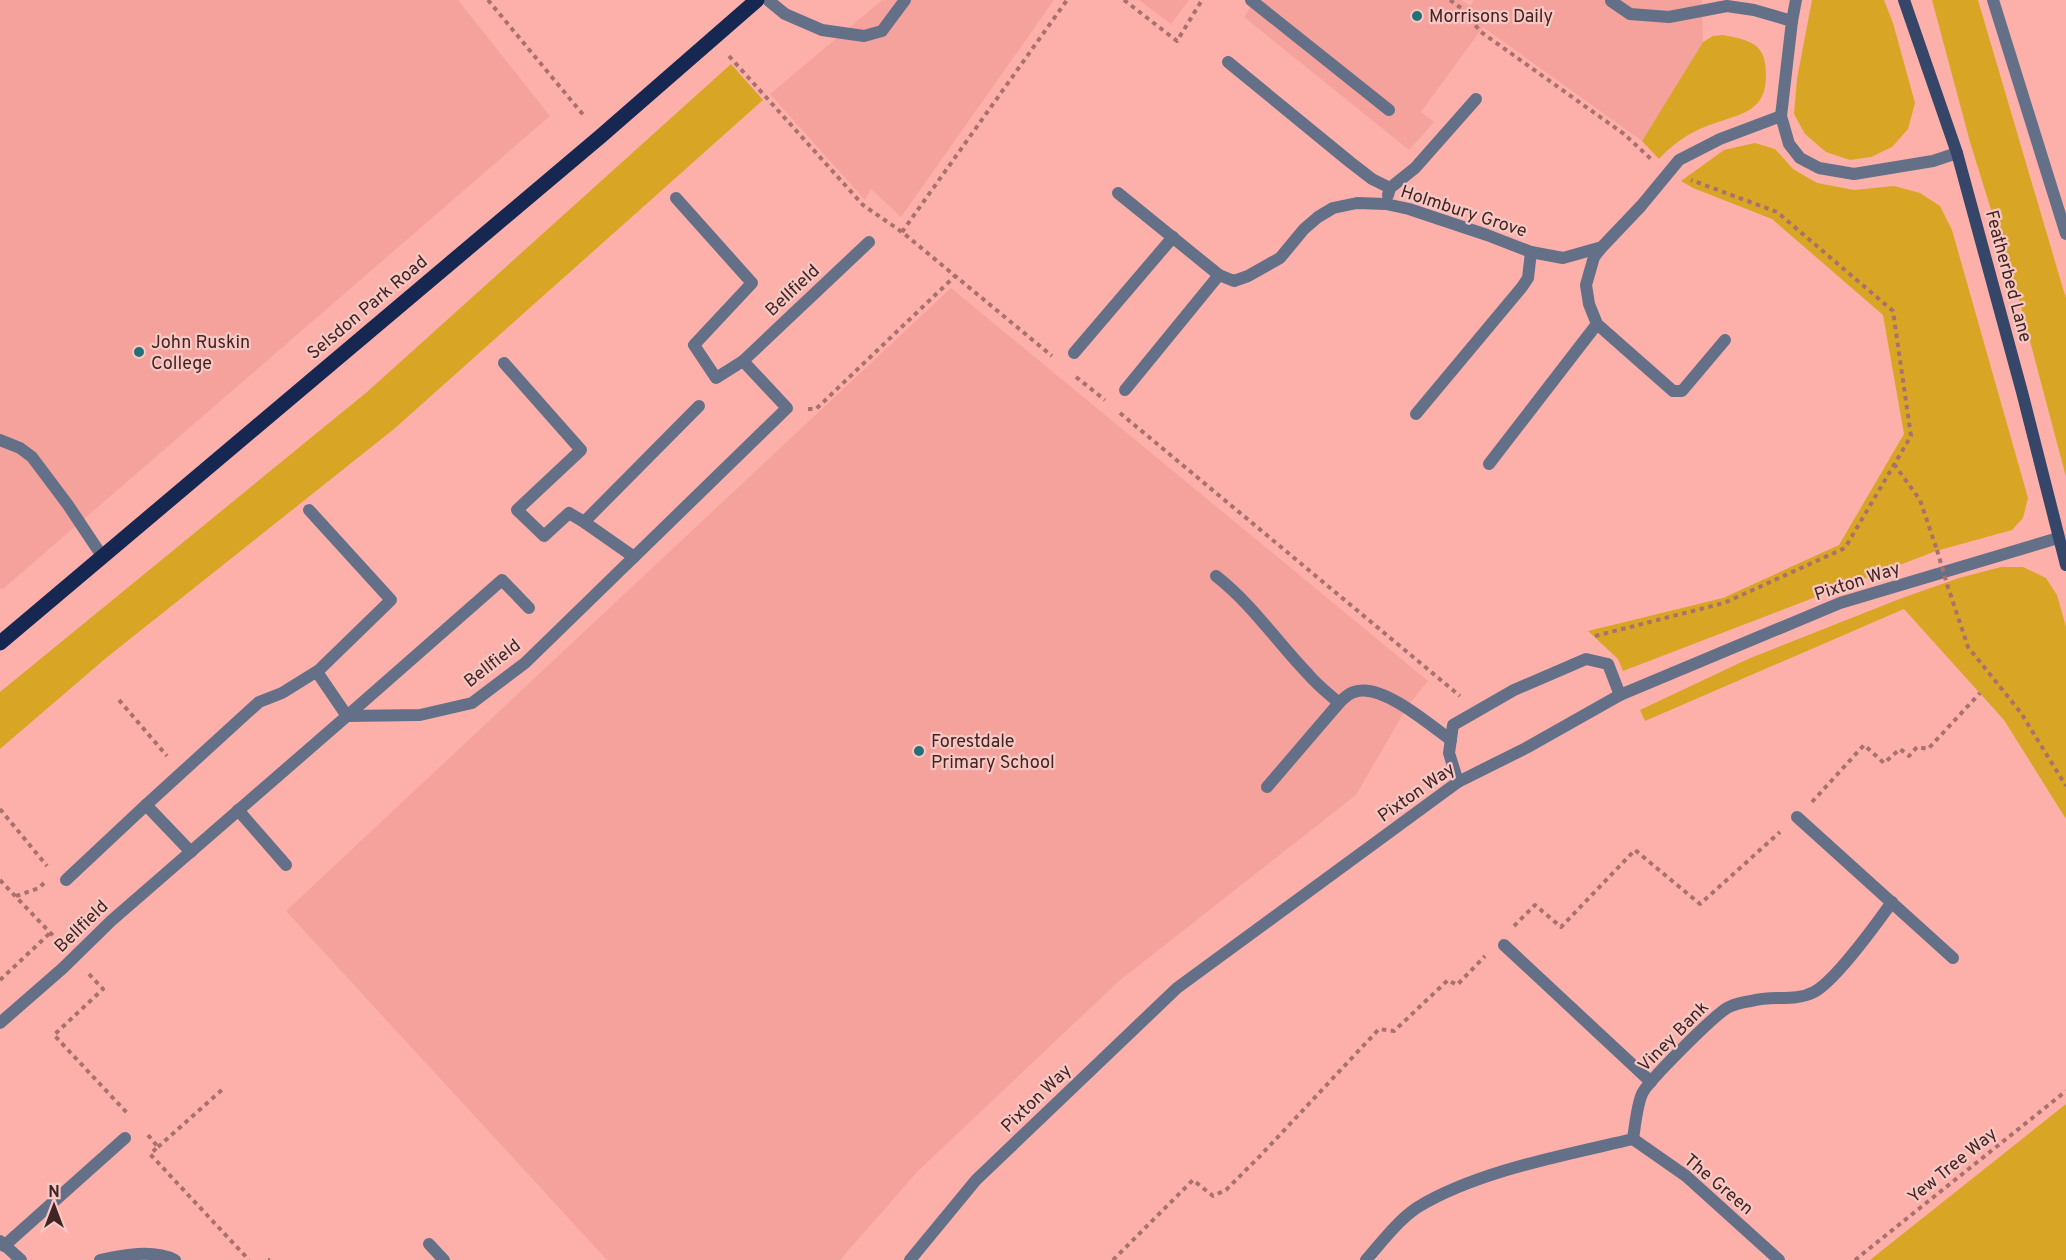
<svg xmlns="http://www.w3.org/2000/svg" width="2066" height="1260" viewBox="0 0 2066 1260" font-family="Overpass,sans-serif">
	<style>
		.built { fill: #f5a29c }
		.green { fill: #d9a525 }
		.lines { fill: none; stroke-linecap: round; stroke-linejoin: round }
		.path { stroke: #a9716d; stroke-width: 4; stroke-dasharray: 4.5 4.5; stroke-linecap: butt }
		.lane { stroke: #637088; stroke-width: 12 }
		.street { stroke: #637088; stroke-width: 12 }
		.secondary { stroke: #354668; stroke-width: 12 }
		.primary { stroke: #162851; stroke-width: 15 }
		.path-bridge { stroke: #a9716d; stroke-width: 4; stroke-dasharray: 4.5 4.5; stroke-linecap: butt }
		.poi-dot { fill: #256f77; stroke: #f7c7c3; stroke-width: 2 }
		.labels { text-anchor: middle; stroke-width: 4.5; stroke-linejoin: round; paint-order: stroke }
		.poi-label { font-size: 18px; fill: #422422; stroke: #f7c7c3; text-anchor: start }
		.street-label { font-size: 18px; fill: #422422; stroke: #f7c7c3 }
	</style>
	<rect width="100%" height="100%" fill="#fdb0aa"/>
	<g class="built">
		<polygon points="0,0 458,0 550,116 3,589 0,588"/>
		<polygon points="882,0 1054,0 901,217 871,189 865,200 770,94"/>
		<polygon points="1139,0 1189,0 1171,24"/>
		<polygon points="1255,0 1461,0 1470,6 1474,0 1702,0 1703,42 1642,141 1483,27 1421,112 1434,122 1409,150 1244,17"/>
		<polygon points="951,288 1428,681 1407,707 1356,795 1119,981 918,1171 840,1260 607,1260 286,911"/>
	</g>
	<g class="green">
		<polygon points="1812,0 1884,0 1893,23 1915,103 1908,129 1892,147 1871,157 1850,160 1826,152 1805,134 1794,114 1797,79"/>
		<polygon points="1932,0 1978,0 2064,292 2066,298 2066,477 2020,303 1970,142"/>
		<path d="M 1723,35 C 1742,39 1762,41 1765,63 C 1772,117 1738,112 1700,129 C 1684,136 1671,146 1659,159 L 1642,141 L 1703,42 L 1713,36 Z"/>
		<polygon points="731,64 763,100 394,429 106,658 0,749 0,692 367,392"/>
		<polygon points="1755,143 1775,149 1793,169 1817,183 1854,190 1894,186 1920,193 1940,206 1952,230 2028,498 2023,518 2012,530 1936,551 1623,671 1618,659 1588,631 1723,598 1839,545 1904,434 1883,315 1772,219 1693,188 1681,181 1724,150"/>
		<polygon points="2001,567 2023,567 2046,578 2057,595 2066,627 2066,819 2004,720 1904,609 1645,721 1640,710 1748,659 1902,598 1959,578"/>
		<polygon points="2066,1104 2066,1260 1870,1260"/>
	</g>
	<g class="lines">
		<g class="path">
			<polyline points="488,0 585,117"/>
			<polyline points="1124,0 1177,41 1202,0"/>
			<polyline points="1450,0 1461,8 1481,32 1624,134 1651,159"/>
			<polyline points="729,56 863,205 902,232 1052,356"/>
			<polyline points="902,232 1067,0"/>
			<polyline points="1076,377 1105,400"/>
			<polyline points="808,409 816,409 955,276"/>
			<polyline points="1120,413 1460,696"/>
			<polyline points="1894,464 1920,500 1937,550"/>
			<polyline points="1950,593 1968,647 2021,713 2066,786"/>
			<polyline points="1595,636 1724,603 1845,548 1911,436 1893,311 1777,212 1691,180"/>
			<polyline points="119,700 167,756"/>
			<polyline points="1812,802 1864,745 1884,763 1900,749 1909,756 1917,747 1928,749 1980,693"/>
			<polyline points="0,809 47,866"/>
			<polyline points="0,880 59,942"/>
			<polyline points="16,896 39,888 44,883"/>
			<polyline points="1514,926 1535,905 1561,927 1635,850 1700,904 1780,832"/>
			<polyline points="89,974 103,989 54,1035 128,1114"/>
			<polyline points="0,980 50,933"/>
			<polyline points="148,1135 158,1147 150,1154 249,1260"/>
			<polyline points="158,1147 224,1088"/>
			<polyline points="268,1260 270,1260"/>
			<polyline points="1113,1260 1193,1180 1213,1196 1226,1190 1260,1156 1379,1029 1394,1031 1448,980 1457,985 1485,956"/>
			<polyline points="1855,1260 2066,1091"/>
		</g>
		<g class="lane">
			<polyline points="768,0 785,14 822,30 864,36 882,31 905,0"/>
			<polyline points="1251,0 1389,110"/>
			<polyline points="1228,62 1350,162 1372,179 1390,188"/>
			<polyline points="1388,195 1390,188 1415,168 1476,99"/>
			<polyline points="676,198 752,283 694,345 716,378 743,361"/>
			<polyline points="1074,353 1173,237"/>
			<polyline points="504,363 581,450 517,510 544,536 569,513 586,523"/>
			<polyline points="1125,390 1219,275"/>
			<polyline points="1416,414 1522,287 1528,278 1531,252"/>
			<polyline points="0,440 20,448 32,457 68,505 102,556"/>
			<polyline points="634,557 584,522 699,406"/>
			<path d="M 1216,576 C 1253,605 1276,641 1308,674 C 1317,685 1328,693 1339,703"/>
			<polyline points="317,672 347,716 502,580 529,608"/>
			<polyline points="1458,782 1449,753 1453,725 1514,690 1586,659 1608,664 1620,695"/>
			<path d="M 1267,787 L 1339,703 C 1345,697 1350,692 1358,691 C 1384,685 1430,725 1451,740"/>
			<polyline points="238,810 286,865"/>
			<polyline points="191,852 146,805 259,702 282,693 319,670 391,600 309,510"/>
			<polyline points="66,880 146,805"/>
			<polyline points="429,1244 444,1260"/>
			<polyline points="4,1246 125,1138"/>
		</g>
		<g class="street">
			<polyline points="1796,0 1792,21 1781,116 1789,144 1800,158 1819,168 1854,174 1933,161 1957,153"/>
			<polyline points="1993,0 2066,234"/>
			<polyline points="1611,1 1630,14 1669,17 1727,6 1754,10 1792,21"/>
			<polyline points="1118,193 1219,275 1234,281 1248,276 1280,258 1304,229 1318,217 1333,208 1357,203 1386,204 1409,209 1487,235 1531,252 1563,258 1602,247 1641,206 1679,160 1720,139 1781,116"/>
			<polyline points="1602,247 1594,257 1586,285 1589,304 1597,324 1673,391 1682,391 1725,340"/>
			<polyline points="1489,464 1597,324"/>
			<polyline points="1797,817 1953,958"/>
			<polyline points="1504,945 1651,1082"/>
			<polyline points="0,1023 63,968 111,921 347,716 420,715 472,703 525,663 787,408 743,361 869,242"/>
			<polyline points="1633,1139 1686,1176 1779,1260"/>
			<polyline points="0,1241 21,1260"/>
			<path d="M 100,1260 C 123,1255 153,1249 175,1260"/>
			<polyline points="910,1260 976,1180 1177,988 1458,782 1526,748 1620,695 1840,603 2058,538"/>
			<path d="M 1366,1260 C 1381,1243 1398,1220 1418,1207 C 1477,1171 1565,1155 1633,1139 C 1635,1126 1637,1105 1642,1094 C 1647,1082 1716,1013 1729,1007 C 1735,1004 1744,1002 1751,1001 C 1772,995 1795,1002 1814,992 C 1835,981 1877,923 1892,902"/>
		</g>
		<polyline class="secondary" points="1904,0 1957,153 2022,392 2066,565"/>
		<polyline class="primary" points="0,643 601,136 757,0"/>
		<polyline class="path-bridge" points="1937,550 1949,591"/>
	</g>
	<g class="poi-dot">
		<circle cx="1417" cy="16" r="6"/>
		<circle cx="139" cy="352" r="6"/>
		<circle cx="919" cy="751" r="6"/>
	</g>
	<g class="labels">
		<g class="poi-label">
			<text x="1429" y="22">Morrisons Daily</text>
			<text x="151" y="348">John Ruskin<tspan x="151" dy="21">College</tspan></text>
			<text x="931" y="747">Forestdale<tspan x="931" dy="21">Primary School</tspan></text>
		</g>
		<g class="street-label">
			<text transform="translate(1464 211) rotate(18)" y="6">Holmbury Grove</text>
			<text transform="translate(2009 276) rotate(75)" y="6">Featherbed Lane</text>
			<text transform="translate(792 290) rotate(-43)" y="6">Bellfield</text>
			<text transform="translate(367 307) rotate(-40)" y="6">Selsdon Park Road</text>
			<text transform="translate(1857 581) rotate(-18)" y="6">Pixton Way</text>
			<text transform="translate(492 663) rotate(-38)" y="6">Bellfield</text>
			<text transform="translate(1416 792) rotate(-35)" y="6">Pixton Way</text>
			<text transform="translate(81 926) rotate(-44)" y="6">Bellfield</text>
			<text transform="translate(1673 1036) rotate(-45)" y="6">Viney Bank</text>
			<text transform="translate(1036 1098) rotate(-44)" y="6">Pixton Way</text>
			<text transform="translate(1952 1165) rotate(-39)" y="6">Yew Tree Way</text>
			<text transform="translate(1719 1184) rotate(40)" y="6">The Green</text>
		</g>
	</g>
	<g transform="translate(54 1206)" stroke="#f7c7c3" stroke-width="4.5" paint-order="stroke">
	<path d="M0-4.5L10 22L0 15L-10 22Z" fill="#422422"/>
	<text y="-9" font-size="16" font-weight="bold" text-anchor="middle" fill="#422422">N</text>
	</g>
</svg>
